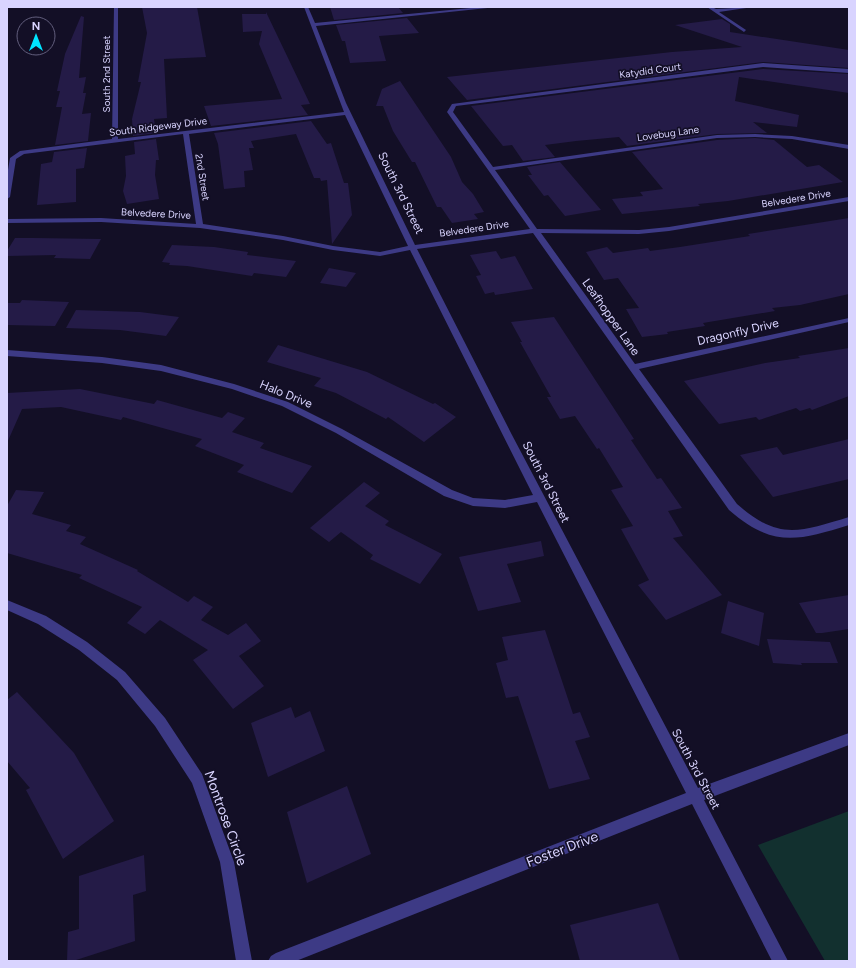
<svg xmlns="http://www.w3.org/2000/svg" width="856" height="968" viewBox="0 0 856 968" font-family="Figtree,sans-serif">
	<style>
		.green { fill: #12302f }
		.building { fill: #241b47 }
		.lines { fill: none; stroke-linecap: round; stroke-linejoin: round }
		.minor { fill: #3d3a85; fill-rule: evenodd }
		.labels { text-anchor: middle; stroke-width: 3.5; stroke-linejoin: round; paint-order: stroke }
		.far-street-label { font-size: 10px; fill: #d9d4ff; stroke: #130f26 }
		.street-label { font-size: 12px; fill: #d9d4ff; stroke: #130f26 }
		.near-street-label { font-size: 14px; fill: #d9d4ff; stroke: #130f26 }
	</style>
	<rect width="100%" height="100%" fill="#130f26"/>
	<polygon class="green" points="849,811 849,961 825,961 758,845"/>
	<g class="building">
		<polygon points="142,7 197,7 206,57 164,59 167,118 154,119 156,133 133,136 132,119 141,82 138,82 147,33"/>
		<polygon points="330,7 398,7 403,13 334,20"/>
		<polygon points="266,12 310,104 301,105 308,115 211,126 204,106 282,99 259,44 262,31 243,32 242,14 266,14"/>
		<polygon points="81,16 84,17 79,78 86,77 83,93 86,93 82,114 91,113 88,141 55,145 62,107 56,107 60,91 57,91 65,54"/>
		<polygon points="407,18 419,33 379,36 386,61 350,63 345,41 342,41 336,25"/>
		<polygon points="722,19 730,24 730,32 849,50 849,68 763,62 467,100 447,77 672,52 742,47 675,25"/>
		<polygon points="763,69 849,74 849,93 739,77 735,101 799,115 797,127 753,122 767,133 717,134 627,146 619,137 576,141 545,145 555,157 523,161 512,145 503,146 471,106"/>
		<polygon points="400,81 451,157 462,182 473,194 484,212 474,214 478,219 452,223 441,207 437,207 415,162 412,162 393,131 383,106 376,106 382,89"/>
		<polygon points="311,121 327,144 331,143 344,183 348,183 352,215 332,244 327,180 321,181 320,178 314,178 296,134 251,141 254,148 249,148 253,170 244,171 245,187 224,189 218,144 214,133"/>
		<polygon points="755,138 774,140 807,167 819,165 843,182 728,201 698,204 700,206 622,214 612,199 643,196 640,192 663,189 632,152 717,140"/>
		<polygon points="156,139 159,160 156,160 155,175 159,199 127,204 123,191 126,176 125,156 135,154 134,142"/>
		<polygon points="87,148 84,168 76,169 76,202 37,205 41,164 52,162 54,152"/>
		<polygon points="560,162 601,210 565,216 548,195 544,196 528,175 532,175 527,167"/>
		<polygon points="849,218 849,294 800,305 772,308 775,311 703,323 705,326 667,332 668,334 642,337 626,309 639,308 618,278 604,280 586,252 607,247 613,253 648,248 650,251 680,247 750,236 748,234"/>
		<polygon points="15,238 34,238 101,239 90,259 54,258 56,255 7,256 7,251"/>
		<polygon points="172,245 214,247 248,252 247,255 296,261 286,277 254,273 252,276 187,266 169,265 170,263 162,262"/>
		<polygon points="496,251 501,259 515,256 533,289 495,295 494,292 485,294 476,276 481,275 470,255"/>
		<polygon points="329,268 356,273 346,287 320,283"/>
		<polygon points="22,300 69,302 55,326 7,325 7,303 20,303"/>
		<polygon points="76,310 140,312 179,317 166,336 120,330 66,328"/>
		<polygon points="554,317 634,439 631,440 657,479 661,478 682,508 668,511 683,536 673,538 722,595 666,620 638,585 649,580 621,529 633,526 611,490 623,487 599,448 597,449 575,416 560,419 547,397 551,397 520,342 522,342 511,322"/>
		<polygon points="278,345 367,372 433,404 435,403 456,417 424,442 388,417 386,419 336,393 314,386 321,378 267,362"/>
		<polygon points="849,348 849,396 812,410 810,408 800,411 796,408 759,420 756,417 719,424 684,381 765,363 800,358 798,356"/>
		<polygon points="80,389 154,404 157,400 222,418 228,412 245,418 232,432 264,443 260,448 312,466 292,493 237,472 244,465 195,446 202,439 123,417 121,420 61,407 22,409 7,443 7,393"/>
		<polygon points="849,439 849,479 773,497 740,455 777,447 783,455"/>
		<polygon points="364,482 380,493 365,506 389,521 385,525 442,554 420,584 370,559 373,555 341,532 329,542 310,528"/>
		<polygon points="16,490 44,492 32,514 71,525 66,531 86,537 80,544 138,570 137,571 188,602 194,596 213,607 201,620 228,635 246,623 261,641 239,656 264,686 233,709 193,660 208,650 160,620 145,634 127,623 142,607 79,578 82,575 7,553 7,506"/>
		<polygon points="541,541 544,556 507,564 521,602 478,611 459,557"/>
		<polygon points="849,595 849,629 822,633 816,633 799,603"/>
		<polygon points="728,601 764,613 759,646 721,633"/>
		<polygon points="545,630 573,714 580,712 590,737 575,741 590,779 549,789 518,696 506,698 496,663 508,660 502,637"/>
		<polygon points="767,639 830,642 838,663 801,663 802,665 773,663"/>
		<polygon points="17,692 74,753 114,821 63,859 26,790 30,788 7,761 7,700"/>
		<polygon points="291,707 295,718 310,711 325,751 268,777 251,723"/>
		<polygon points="347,786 371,854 307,883 287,812"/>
		<polygon points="144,855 146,891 133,895 135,941 73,961 67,961 68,932 79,929 79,876"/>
		<polygon points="658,903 680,961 580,961 570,925"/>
	</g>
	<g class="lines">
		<g class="minor">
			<path d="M 114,7 L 118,7 L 118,139 L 344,112 L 304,7 L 308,7 L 315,23 L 481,7 L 497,7 L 316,26 L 346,103 L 415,245 L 530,229 L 447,112 L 452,104 L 763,63 L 849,69 L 849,73 L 763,67 L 456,106 L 453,112 L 493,167 L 717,135 L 755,134 L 792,136 L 849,145 L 849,149 L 792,139 L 755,137 L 717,138 L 495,170 L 537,229 L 639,230 L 669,227 L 849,197 L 849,201 L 669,231 L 639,234 L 541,233 L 635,364 L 849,318 L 849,322 L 639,369 L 737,504 C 779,541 799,532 849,517 L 849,525 C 797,541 773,548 729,510 L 533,233 L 417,249 L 512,435 L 698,788 L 849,733 L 849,745 L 704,800 L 788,961 L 772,961 L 692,804 L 296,961 L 268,961 L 271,956 L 276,953 L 686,793 L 537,502 L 505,508 L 473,506 L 444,496 L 336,433 L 282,406 L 232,389 L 161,371 L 102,363 L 7,356 L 7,350 L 102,357 L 161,365 L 234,384 L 288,402 L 342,429 L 452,490 L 473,498 L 505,500 L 533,495 L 410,250 L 380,256 L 333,250 L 283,240 L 200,228 L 101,222 L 7,223 L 7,219 L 101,218 L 196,224 L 183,134 L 24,154 L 16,159 L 10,197 L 7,199 L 7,176 L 10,158 L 20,151 L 112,139 ZM 345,115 L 408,246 L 380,252 L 333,246 L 283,236 L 203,224 L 189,134 Z"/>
			<polygon points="707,7 712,7 716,9 753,7 719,12 746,30 744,32"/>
			<polygon points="7,600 46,616 87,642 125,672 165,718 202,774 234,862 252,961 236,961 220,862 192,783 155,726 117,680 79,650 38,624 7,610"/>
		</g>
	</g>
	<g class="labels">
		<g class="far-street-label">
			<text transform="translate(650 70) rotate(-8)" y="4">Katydid Court</text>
			<text transform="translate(106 74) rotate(-90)" y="4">South 2nd Street</text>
			<text transform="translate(158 126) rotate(-7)" y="4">South Ridgeway Drive</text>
			<text transform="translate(668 133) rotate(-8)" y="4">Lovebug Lane</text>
			<text transform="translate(203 177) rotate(81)" y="4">2nd Street</text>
			<text transform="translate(796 198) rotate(-9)" y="4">Belvedere Drive</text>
			<text transform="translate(156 213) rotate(3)" y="4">Belvedere Drive</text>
			<text transform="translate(474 228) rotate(-8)" y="4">Belvedere Drive</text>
		</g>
		<g class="street-label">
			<text transform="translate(401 193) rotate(64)" y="4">South 3rd Street</text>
			<text transform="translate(611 317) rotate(55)" y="4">Leafhopper Lane</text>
			<text transform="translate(738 332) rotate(-13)" y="4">Dragonfly Drive</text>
			<text transform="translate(286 394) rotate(22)" y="4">Halo Drive</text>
			<text transform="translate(546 482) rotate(63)" y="4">South 3rd Street</text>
			<text transform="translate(696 769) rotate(62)" y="4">South 3rd Street</text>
		</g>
		<g class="near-street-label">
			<text transform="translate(226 818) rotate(70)" y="5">Montrose Circle</text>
			<text transform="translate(562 849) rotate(-21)" y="5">Foster Drive</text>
		</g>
	</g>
	<rect width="856" height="968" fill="none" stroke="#d9d4ff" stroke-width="16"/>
	<g transform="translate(36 36)"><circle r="19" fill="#130f26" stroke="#625e7d"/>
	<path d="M0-3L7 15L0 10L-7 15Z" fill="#00e5ff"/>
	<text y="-6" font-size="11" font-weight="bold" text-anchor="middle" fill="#d9d4ff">N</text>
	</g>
</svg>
